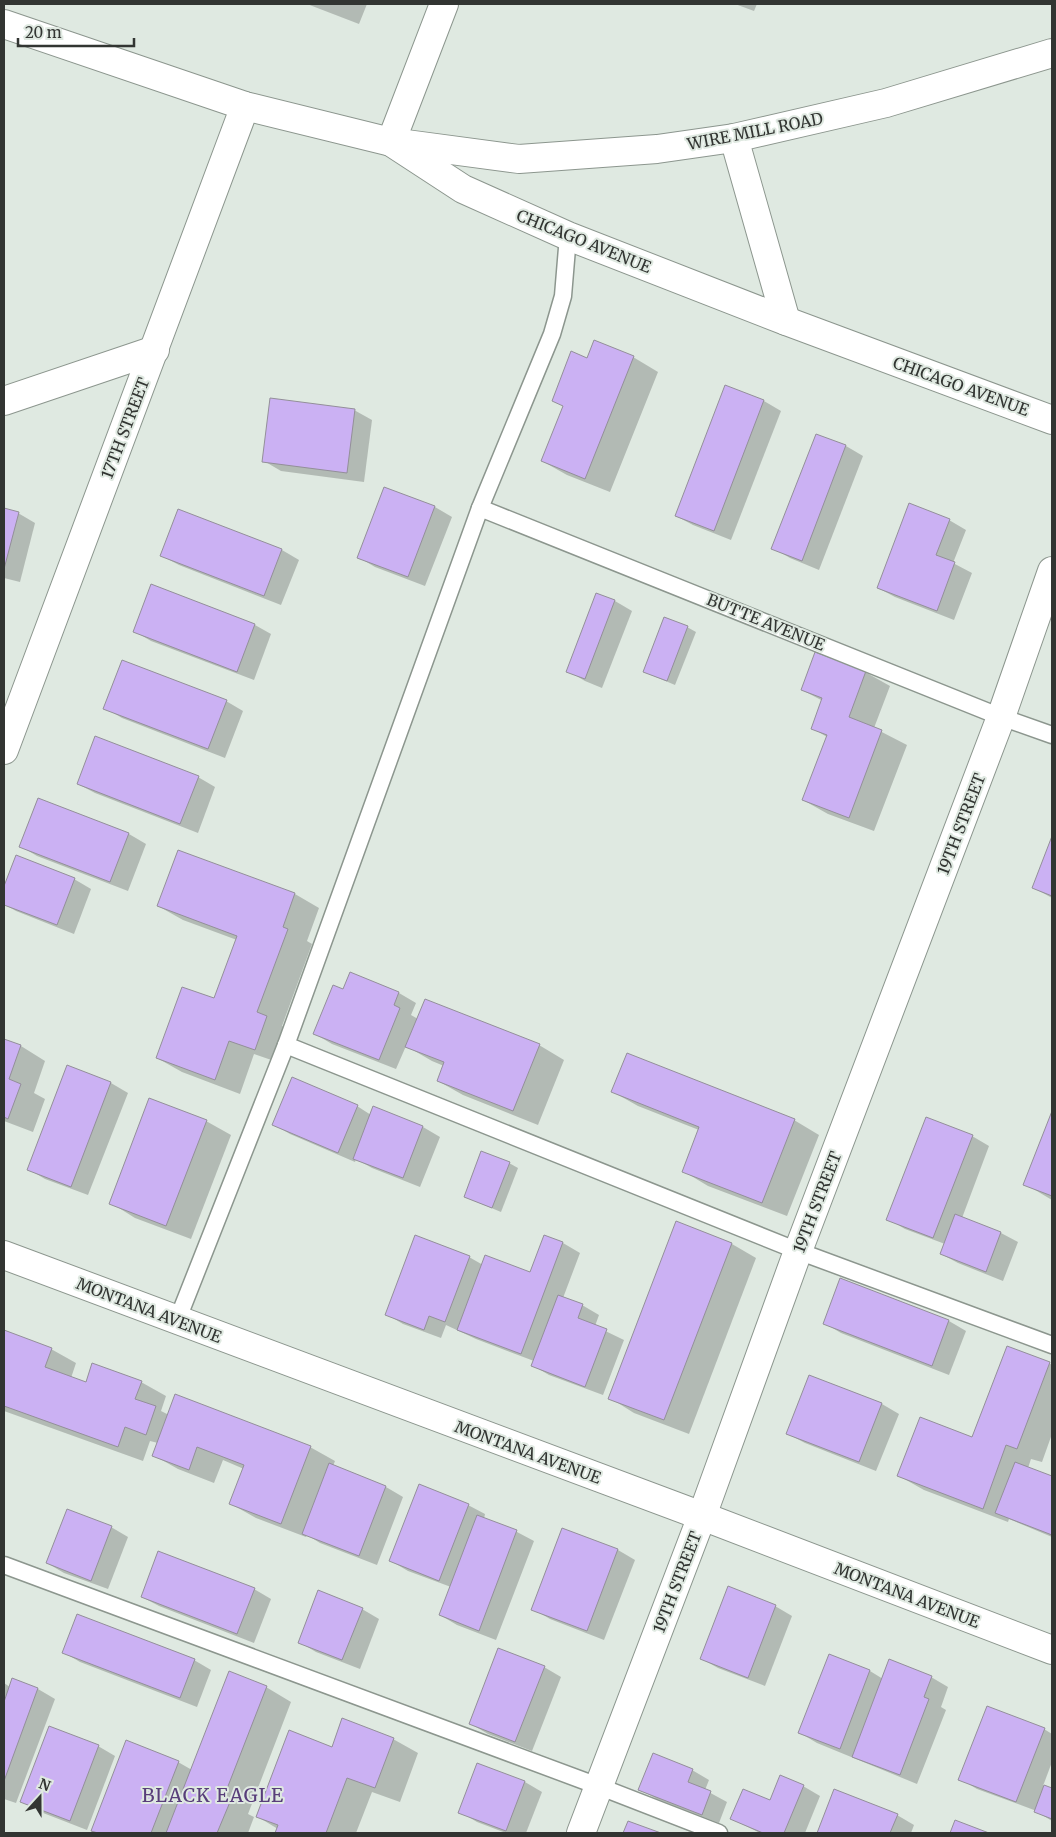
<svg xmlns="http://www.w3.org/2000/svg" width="1056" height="1837" viewBox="0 0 1056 1837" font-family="Merriweather,serif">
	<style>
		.shadow { fill: #0003 }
		.building { fill: #cbb1f3; stroke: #938f99 }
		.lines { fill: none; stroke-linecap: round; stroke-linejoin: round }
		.service-casing { stroke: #8c968e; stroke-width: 19 }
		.minor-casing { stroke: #8c968e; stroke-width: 30 }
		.tertiary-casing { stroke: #8c968e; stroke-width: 30 }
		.service { stroke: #fff; stroke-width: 16 }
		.minor { stroke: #fff; stroke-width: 28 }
		.tertiary { stroke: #fff; stroke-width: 28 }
		.labels { text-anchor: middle; stroke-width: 4; stroke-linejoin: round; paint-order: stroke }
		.street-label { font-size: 16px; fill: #323532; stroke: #dfe9e1 }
		.quarter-label { font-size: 19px; letter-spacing: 1px; fill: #583e7a; stroke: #dfe9e1 }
	</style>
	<rect width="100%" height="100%" fill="#dfe9e1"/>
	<g class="shadow">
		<polygon points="307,4 367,4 359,24"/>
		<polygon points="735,4 757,4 754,11"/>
		<polygon points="633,357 658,372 610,492 567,475 542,461 588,359"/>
		<polygon points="726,387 764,401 781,411 731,540 693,525 676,516"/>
		<polygon points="354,410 372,420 364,482 281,471 264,461"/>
		<polygon points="816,435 846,446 863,456 819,570 790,558 773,548"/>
		<polygon points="385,488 435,507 452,517 425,586 375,567 358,557"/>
		<polygon points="4,509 18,513 35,523 20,582 4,578"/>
		<polygon points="179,511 282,550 299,560 281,605 179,565 162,556"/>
		<polygon points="949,520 966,530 953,563 972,573 954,620 895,597 878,588"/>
		<polygon points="597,595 615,601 632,611 602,688 585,681 568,671"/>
		<polygon points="255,625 271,634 254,680 151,641 134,631"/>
		<polygon points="687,627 696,632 675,685 644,672"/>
		<polygon points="865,672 890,686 874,728 907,745 874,831 828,814 803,800 827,737 812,728 823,701 802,690"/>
		<polygon points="226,701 243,711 225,758 122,718 105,708"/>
		<polygon points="198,777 215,787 198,833 95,793 78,784"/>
		<polygon points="38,799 129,834 146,844 128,891 37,856 20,846"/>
		<polygon points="1052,840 1052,898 1034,888"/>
		<polygon points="178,851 295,894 319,908 307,941 312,944 282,1026 292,1032 280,1063 254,1054 240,1094 182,1072 157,1058 215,1000 237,940 183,920 158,906"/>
		<polygon points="16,857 74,879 91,889 74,934 16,911 4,904 4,890"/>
		<polygon points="350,973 399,993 416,1003 411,1015 418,1019 425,1000 539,1045 564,1060 538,1125 463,1095 438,1081 444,1066 432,1061 406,1046 396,1069 332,1044 315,1034 344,990"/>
		<polygon points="4,1040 21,1046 45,1061 34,1093 45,1099 33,1132 4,1121"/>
		<polygon points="68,1066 111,1083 128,1093 88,1195 45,1179 28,1169"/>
		<polygon points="613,1092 794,1120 819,1135 787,1216 708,1186 683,1171 699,1130 638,1106"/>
		<polygon points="357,1106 371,1115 423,1127 440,1137 420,1187 372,1168 356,1159 355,1162 290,1134 273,1124"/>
		<polygon points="1052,1114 1052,1200 1025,1184"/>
		<polygon points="206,1121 231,1135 191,1239 135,1218 111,1203"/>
		<polygon points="972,1136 989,1146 962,1218 1001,1233 1018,1242 1003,1281 958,1263 941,1254 945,1244 905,1229 888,1219"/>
		<polygon points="509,1163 518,1168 501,1212 465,1197"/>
		<polygon points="545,1236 563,1243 580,1253 563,1298 582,1305 599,1315 595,1326 624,1340 603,1395 549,1375 532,1365 534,1361 476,1339 446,1325 441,1338 403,1324 386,1314 469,1257 483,1265 531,1273"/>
		<polygon points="732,1244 756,1258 689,1434 634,1413 610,1398"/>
		<polygon points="841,1280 949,1321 966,1331 949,1375 841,1333 824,1323"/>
		<polygon points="4,1332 51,1349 76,1363 71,1378 87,1384 141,1382 166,1396 161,1411 169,1415 310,1447 335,1461 333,1466 386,1487 403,1497 377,1565 320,1543 307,1535 306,1537 256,1518 231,1504 244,1469 223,1460 214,1483 178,1469 153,1455 158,1443 150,1441 143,1461 4,1411"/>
		<polygon points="1049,1363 1052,1365 1052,1434 1042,1462 1031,1459 1028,1468 1052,1478 1052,1537 1009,1519 1008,1522 924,1490 899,1476 973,1439"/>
		<polygon points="882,1404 899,1414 876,1471 805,1443 788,1434"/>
		<polygon points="468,1505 485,1514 484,1519 517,1532 534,1541 496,1640 457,1625 440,1615 451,1587 408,1571 391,1561"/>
		<polygon points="111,1527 128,1537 108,1589 64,1573 47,1563"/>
		<polygon points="563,1529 618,1550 635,1560 604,1640 550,1619 533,1609"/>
		<polygon points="254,1589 271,1599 254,1643 159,1606 142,1597"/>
		<polygon points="775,1606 792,1616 765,1686 718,1668 702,1659"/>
		<polygon points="362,1609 379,1619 360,1669 316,1652 299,1642"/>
		<polygon points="63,1652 194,1660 211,1670 197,1707 80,1662"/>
		<polygon points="829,1656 870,1671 883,1679 931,1677 948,1687 941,1707 946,1710 917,1784 817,1743 800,1733"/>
		<polygon points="544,1667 561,1677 532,1751 488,1734 471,1724"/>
		<polygon points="13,1680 38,1689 55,1699 16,1803 4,1799 4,1683 10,1687"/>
		<polygon points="266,1687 291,1702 248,1814 254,1817 248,1833 98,1833 93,1830 178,1762 192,1770"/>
		<polygon points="1044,1729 1052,1734 1052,1762 1043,1786 1052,1790 1052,1821 1034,1810 977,1789 960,1779"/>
		<polygon points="393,1739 418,1753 400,1802 372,1792 356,1833 276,1833 278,1829 258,1817 332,1749"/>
		<polygon points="98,1746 115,1756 87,1830 38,1811 21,1801"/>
		<polygon points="478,1764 525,1782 542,1792 526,1833 506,1833 477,1822 460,1812"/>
		<polygon points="692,1770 709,1780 705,1790 727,1802 719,1823 657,1799 640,1790"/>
		<polygon points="803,1786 820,1796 805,1833 760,1833 732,1819"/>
		<polygon points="835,1791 897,1815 914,1825 911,1833 819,1833"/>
	</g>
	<g class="building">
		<polygon points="594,340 634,356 585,479 541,461 563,406 552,401 571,351 587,358"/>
		<polygon points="725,385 764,400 714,531 675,516"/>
		<polygon points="270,398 355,409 347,473 262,462"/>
		<polygon points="816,434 846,445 802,561 771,549"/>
		<polygon points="384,487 435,506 408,577 357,558"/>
		<polygon points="909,503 950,519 936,555 955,562 937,611 877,588"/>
		<polygon points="4,508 19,512 4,569"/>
		<polygon points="178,509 282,549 264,596 160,556"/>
		<polygon points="151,584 255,624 237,672 133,632"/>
		<polygon points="596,593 615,600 585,679 566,672"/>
		<polygon points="664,617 688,626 667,681 643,672"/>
		<polygon points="815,652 866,671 849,717 882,730 849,818 802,800 827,735 811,729 822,698 801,690"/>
		<polygon points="122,660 227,700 208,749 103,709"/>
		<polygon points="95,736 199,776 180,824 77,784"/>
		<polygon points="38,798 129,833 110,882 19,847"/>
		<polygon points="1052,836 1052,896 1032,888"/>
		<polygon points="178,850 295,893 283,927 288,929 257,1012 267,1016 255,1050 229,1041 215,1080 156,1058 182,987 214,998 237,936 157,906"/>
		<polygon points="16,855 75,878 57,925 4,905 4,886"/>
		<polygon points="350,972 399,992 394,1005 400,1008 379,1060 313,1034 333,985 343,989"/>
		<polygon points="425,999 540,1044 513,1111 437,1081 444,1062 405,1047"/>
		<polygon points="4,1039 21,1045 9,1079 21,1084 8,1119 4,1117"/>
		<polygon points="627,1053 795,1119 762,1203 682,1172 699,1127 611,1092"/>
		<polygon points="67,1065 111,1082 71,1187 27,1170"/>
		<polygon points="292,1077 358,1105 338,1153 272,1125"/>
		<polygon points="149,1098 207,1120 166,1226 109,1204"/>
		<polygon points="373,1106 423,1126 403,1178 353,1159"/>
		<polygon points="1052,1111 1052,1196 1023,1185"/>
		<polygon points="926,1117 973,1135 933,1238 886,1220"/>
		<polygon points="481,1151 510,1162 492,1208 464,1197"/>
		<polygon points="955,1214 1001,1232 986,1272 940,1254"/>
		<polygon points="676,1221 732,1243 664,1420 608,1399"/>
		<polygon points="415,1235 470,1256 445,1322 429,1316 424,1330 385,1315"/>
		<polygon points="544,1235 563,1242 521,1354 457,1330 485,1255 530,1272"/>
		<polygon points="840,1278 949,1320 932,1366 823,1324"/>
		<polygon points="558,1295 583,1304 578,1318 607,1329 585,1387 531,1366"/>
		<polygon points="4,1330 52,1348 45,1367 86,1382 92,1363 142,1381 135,1399 156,1406 146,1435 125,1427 118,1447 4,1406"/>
		<polygon points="1007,1346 1050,1362 1017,1449 1006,1445 983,1509 897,1476 920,1417 972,1437"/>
		<polygon points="809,1375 882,1403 859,1462 786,1434"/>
		<polygon points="175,1394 311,1446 281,1524 229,1504 244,1465 197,1447 189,1470 152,1456"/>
		<polygon points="1015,1462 1052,1476 1052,1535 995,1513"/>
		<polygon points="329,1463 386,1486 359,1556 302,1534"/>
		<polygon points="419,1484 469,1504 439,1581 389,1561"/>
		<polygon points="67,1509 112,1526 91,1581 46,1563"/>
		<polygon points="477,1515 517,1530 479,1631 439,1615"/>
		<polygon points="562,1528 618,1549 587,1631 531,1610"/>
		<polygon points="158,1551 255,1588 237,1634 141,1597"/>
		<polygon points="728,1586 776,1605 748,1678 700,1659"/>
		<polygon points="318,1590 363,1608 342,1660 298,1643"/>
		<polygon points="77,1614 195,1659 180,1698 62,1653"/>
		<polygon points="498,1648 545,1666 515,1742 469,1724"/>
		<polygon points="829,1654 870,1670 840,1749 798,1733"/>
		<polygon points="889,1659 932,1676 924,1697 929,1699 900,1775 852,1757"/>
		<polygon points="229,1671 267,1686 223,1799 230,1802 217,1833 166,1833"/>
		<polygon points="12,1678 38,1688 4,1781 4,1702"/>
		<polygon points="987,1706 1045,1728 1016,1802 958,1780"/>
		<polygon points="342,1718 394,1738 375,1788 347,1778 326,1833 275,1833 278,1825 256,1817 289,1730 332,1747"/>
		<polygon points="49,1726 99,1745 70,1821 20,1802"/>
		<polygon points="126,1740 179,1761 151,1833 98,1833 91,1831"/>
		<polygon points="653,1753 693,1769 688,1782 711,1791 702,1815 638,1790"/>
		<polygon points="477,1763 525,1781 506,1831 458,1813"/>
		<polygon points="780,1775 804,1785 784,1833 763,1833 730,1819 743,1789 770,1800"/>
		<polygon points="1044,1785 1052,1788 1052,1819 1034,1812"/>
		<polygon points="834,1789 898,1814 890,1833 817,1833"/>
		<polygon points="955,1820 989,1833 950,1833"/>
		<polygon points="628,1821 661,1833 623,1833"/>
	</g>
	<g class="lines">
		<g class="service-casing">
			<g id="service">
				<polyline points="480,508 1001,717 1052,735"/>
				<polyline points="286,1045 798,1251 1052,1345"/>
				<polyline points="177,1321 286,1045 480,508 552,334 563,296 568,236"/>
				<polyline points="4,1565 598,1786 719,1833"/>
			</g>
		</g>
		<g class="minor-casing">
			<g id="minor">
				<polyline points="444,4 391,142 463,189 568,236 786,321 1052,420"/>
				<polyline points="734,138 786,321"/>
				<polyline points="4,401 155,350"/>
				<polyline points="4,750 245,106"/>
				<polyline points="4,1255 702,1516 1052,1650"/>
				<polyline points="581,1833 702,1516 798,1251 1001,717 1052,571"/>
			</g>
		</g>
		<g class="tertiary-casing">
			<polyline id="tertiary" points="4,24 245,106 391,142 519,159 657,149 734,138 886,103 1052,53"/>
		</g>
		<use href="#service" class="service"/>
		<use href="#minor" class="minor"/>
		<use href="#tertiary" class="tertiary"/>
	</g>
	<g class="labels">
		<g class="street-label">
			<text transform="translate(755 131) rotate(-11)" y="6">WIRE MILL ROAD</text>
			<text transform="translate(584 241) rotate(22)" y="6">CHICAGO AVENUE</text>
			<text transform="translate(961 386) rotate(20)" y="6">CHICAGO AVENUE</text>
			<text transform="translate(125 428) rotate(-69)" y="6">17TH STREET</text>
			<text transform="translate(766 622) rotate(22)" y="6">BUTTE AVENUE</text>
			<text transform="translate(961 824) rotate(-69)" y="6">19TH STREET</text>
			<text transform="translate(817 1202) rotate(-69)" y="6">19TH STREET</text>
			<text transform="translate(149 1310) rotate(21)" y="6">MONTANA AVENUE</text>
			<text transform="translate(528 1452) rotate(20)" y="6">MONTANA AVENUE</text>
			<text transform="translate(677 1582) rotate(-69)" y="6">19TH STREET</text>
			<text transform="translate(907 1595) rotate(21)" y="6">MONTANA AVENUE</text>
		</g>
		<g class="quarter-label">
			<text x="213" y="1802">BLACK EAGLE</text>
		</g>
	</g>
	<rect width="1056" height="1837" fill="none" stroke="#323532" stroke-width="10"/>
	<g transform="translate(40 1797) rotate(21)" stroke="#dfe9e1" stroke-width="4" paint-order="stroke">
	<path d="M0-4L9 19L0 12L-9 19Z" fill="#323532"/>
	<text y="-8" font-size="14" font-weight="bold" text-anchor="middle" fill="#323532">N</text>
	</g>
	<path d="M18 38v8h116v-8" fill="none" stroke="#323532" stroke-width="2.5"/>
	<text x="25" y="38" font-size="15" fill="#323532" stroke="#dfe9e1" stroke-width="4" paint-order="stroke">20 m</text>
</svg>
